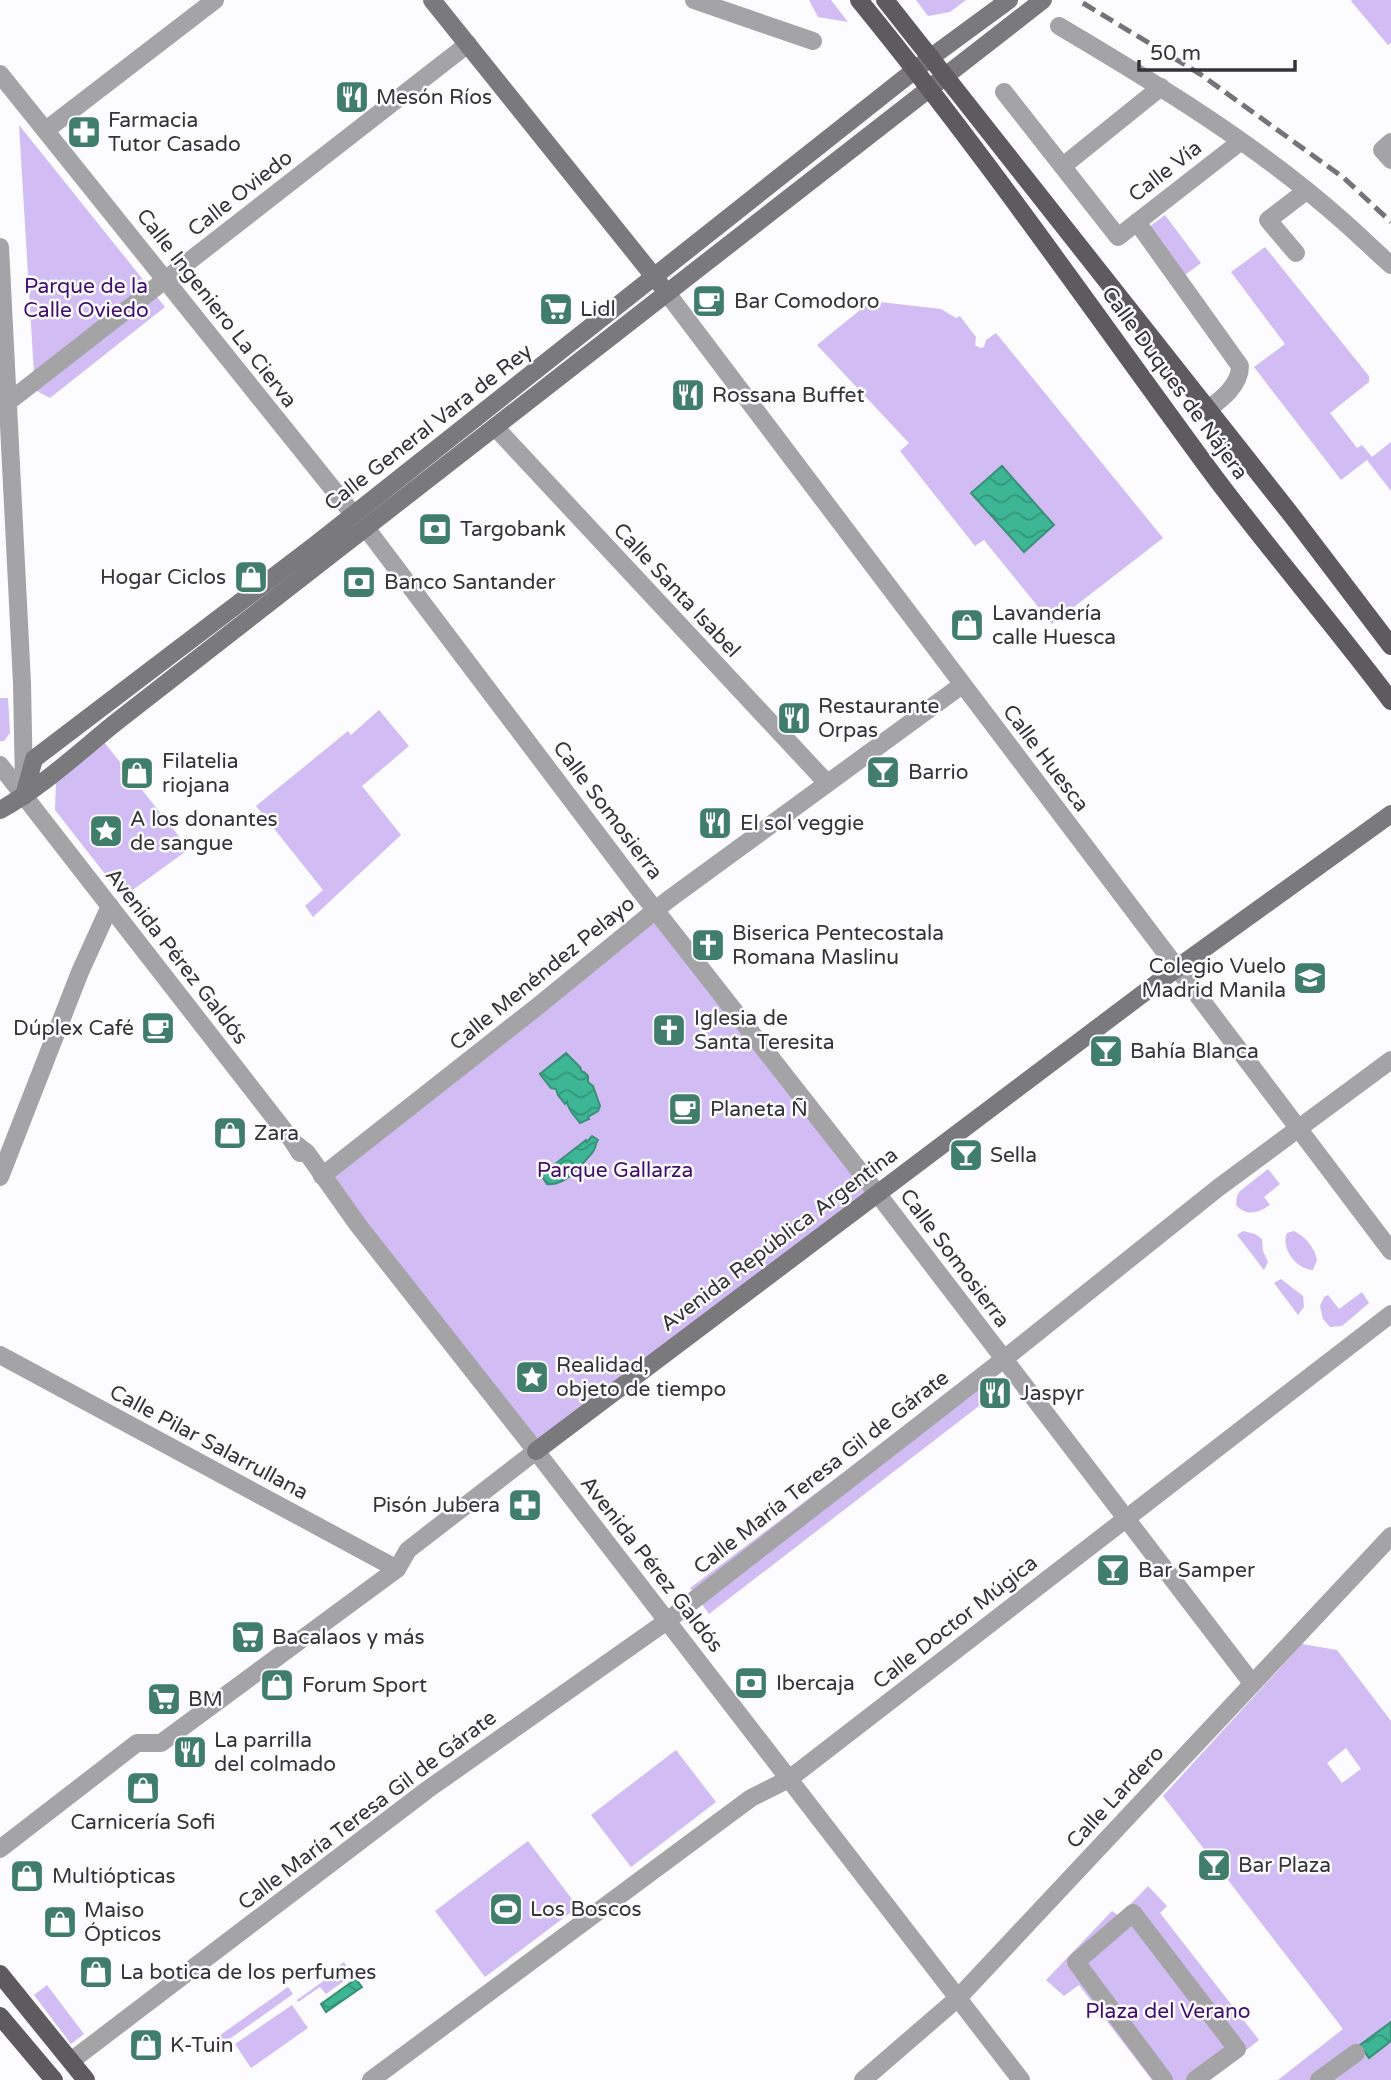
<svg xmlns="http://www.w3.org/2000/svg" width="1391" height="2080" viewBox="0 0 1391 2080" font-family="'Varela Round',sans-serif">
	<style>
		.green { fill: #d1bcf3; fill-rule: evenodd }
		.water { fill: url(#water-waves); stroke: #3a8f78; stroke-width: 2 }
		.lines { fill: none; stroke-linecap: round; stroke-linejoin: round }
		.street { stroke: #a4a3a5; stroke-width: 18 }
		.secondary { stroke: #7a797c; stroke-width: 18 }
		.primary { stroke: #5d5b5f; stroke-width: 18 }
		.rail { stroke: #747376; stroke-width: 5; stroke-dasharray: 14 7; stroke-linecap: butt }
		.labels { text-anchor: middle; stroke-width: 5; stroke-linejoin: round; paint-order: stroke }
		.poi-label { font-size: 21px; fill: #343336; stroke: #fcfbfe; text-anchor: start }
		.street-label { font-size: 21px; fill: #343336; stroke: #fcfbfe }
		.park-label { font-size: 21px; fill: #410e6c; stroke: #fcfbfe }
	</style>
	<defs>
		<pattern id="water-waves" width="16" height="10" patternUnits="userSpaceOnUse" patternTransform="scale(1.75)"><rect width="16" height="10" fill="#3db695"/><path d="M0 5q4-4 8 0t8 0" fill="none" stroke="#34957a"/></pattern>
	</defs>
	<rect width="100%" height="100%" fill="#fcfbfe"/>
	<g class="green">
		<polygon points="809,0 831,0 848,22 818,17"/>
		<polygon points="916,0 966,0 950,12 928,16"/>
		<polygon points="1352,0 1391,0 1391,43 1388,45 1351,1"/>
		<polygon points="19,125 165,307 50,398 35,390"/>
		<polygon points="1165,215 1201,263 1185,275 1149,227"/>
		<polygon points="1265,247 1369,376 1369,382 1330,413 1357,448 1362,445 1372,457 1391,442 1391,491 1367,460 1341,480 1254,367 1285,344 1231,272"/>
		<polygon points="880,302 941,309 956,318 960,316 976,337 975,345 980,348 984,347 986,340 996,333 1163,538 1052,624 984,540 975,546 900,451 909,443 817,345 865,306"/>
		<polygon points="0,698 8,698 10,733 4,741 0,741"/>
		<polygon points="379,710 409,746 362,786 401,835 313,917 305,906 323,890 256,806 348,731 351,735"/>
		<polygon points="104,742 189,849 123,897 55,810 56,781"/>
		<polygon points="656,910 877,1193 536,1451 322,1176"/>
		<path d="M 1268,1169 L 1280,1184 L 1264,1197 L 1270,1205 C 1258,1213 1247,1217 1236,1205 L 1237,1196 L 1240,1191 Z"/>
		<polygon points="1243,1231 1255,1234 1262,1239 1263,1251 1268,1262 1264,1270 1237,1235"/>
		<path d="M 1294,1231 C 1306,1237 1314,1247 1317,1260 L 1313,1270 C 1297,1270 1280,1248 1287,1233 Z"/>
		<polygon points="1281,1279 1303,1296 1304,1307 1298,1315 1274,1283"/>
		<polygon points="1362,1292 1369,1303 1342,1326 1330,1327 1323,1319 1320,1306 1324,1297 1328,1295 1339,1309"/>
		<polygon points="970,1377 988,1399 709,1614 690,1588"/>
		<path d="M 1302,1644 L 1337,1650 L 1391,1721 L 1391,2080 L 1278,2080 L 1343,2029 L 1163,1796 ZM 1346,1748 L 1361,1769 L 1342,1783 L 1327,1763 Z"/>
		<polygon points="676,1750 716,1802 631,1867 591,1815"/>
		<polygon points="528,1841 578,1907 485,1977 435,1911"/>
		<polygon points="1148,1886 1167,1906 1160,1913 1259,2040 1208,2080 1152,2080 1079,1985 1064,1996 1046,1980 1112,1911 1119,1916"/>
		<polygon points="344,1962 352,1975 326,1994 320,1987 298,2002 297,2000 329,1977 328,1974"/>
		<polygon points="47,1985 84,2034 71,2044 34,1995"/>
		<polygon points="288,1987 293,1994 221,2045 216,2038"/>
		<polygon points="292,2005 308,2028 251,2068 235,2044"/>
	</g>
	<g class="water">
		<polygon points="1002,466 1054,525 1024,552 971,493"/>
		<path d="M 566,1053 L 580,1067 L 582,1072 L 584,1072 L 588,1076 L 588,1082 L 593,1086 L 600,1106 L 598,1111 L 588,1117 L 589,1119 L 580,1123 C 577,1118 568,1111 567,1102 L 565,1104 L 558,1095 L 556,1089 L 551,1088 L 540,1074 Z"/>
		<path d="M 592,1136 L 598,1140 C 594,1145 597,1148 592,1153 C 582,1164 567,1186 547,1184 L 541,1175 L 586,1140 L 587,1142 Z"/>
		<polygon points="356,1979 362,1987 326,2012 321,2004"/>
		<polygon points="1391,2022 1391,2041 1369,2058 1360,2045"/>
	</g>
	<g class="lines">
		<g class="street">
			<polyline points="694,0 813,41"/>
			<path d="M 1059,26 C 1157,84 1259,146 1344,222 C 1360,236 1375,251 1391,265"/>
			<polyline points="0,74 353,514"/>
			<polyline points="1004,92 1118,237 1240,142"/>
			<polyline points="46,130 215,0"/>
			<polyline points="1391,142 1382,150 1391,160"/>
			<polyline points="1063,166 1161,87"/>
			<path d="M 1137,222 L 1240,366 C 1240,385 1222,399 1208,409"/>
			<polyline points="0,247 22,683 24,786"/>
			<polyline points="1296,253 1268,220 1306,191"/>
			<polyline points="667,293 1391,1251"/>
			<polyline points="7,403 468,44"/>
			<polyline points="495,427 827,783"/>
			<polyline points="366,528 638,888 877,1193 1252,1683"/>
			<polyline points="0,765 294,1143 300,1153"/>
			<polyline points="294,1143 307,1153 358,1225 536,1451 1021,2080"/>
			<polyline points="322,1176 538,1006 668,900 962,685"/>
			<polyline points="0,1177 80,972 110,906"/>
			<polyline points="0,1355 397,1569"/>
			<polyline points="0,1849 137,1743 161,1743 397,1569 408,1550 536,1451"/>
			<polyline points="71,2061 427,1790 667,1621 1004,1359 1218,1188 1391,1060"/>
			<polyline points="371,2080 751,1798 789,1779 1391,1314"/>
			<polyline points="863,2080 958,1998 1391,1536"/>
			<polyline points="1164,2080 1076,1962 1133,1913 1237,2049 1195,2080"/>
			<polyline points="1319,2080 1356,2053"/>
		</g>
		<g class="secondary">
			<polyline points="432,0 660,284"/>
			<polyline points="24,796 34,759 314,546 930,58 1009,0"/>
			<path d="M 0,810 C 42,787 78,753 115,723 L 1043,0"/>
			<polyline points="536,1451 1177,968 1391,814"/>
		</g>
		<g class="primary">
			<path d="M 859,0 C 984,153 1097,317 1214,476 C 1271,552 1334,625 1391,701"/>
			<polyline points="885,0 1293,517 1391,646"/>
			<polyline points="0,1974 86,2080"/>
			<polyline points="0,2016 54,2080"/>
		</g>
		<polyline class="rail" points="1083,3 1200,74 1344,178 1391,222"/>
	</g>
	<defs>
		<g id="restaurant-square" transform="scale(1.75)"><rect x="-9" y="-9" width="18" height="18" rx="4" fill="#407e6b" stroke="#fcfbfe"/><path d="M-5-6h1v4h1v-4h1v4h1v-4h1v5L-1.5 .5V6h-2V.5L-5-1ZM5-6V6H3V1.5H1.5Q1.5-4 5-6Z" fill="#fff"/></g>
		<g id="pharmacy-square" transform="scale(1.75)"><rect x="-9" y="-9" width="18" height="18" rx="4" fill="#407e6b" stroke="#fcfbfe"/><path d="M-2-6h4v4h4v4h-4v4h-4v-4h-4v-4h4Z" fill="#fff"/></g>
		<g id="cafe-square" transform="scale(1.75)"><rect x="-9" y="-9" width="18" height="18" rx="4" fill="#407e6b" stroke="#fcfbfe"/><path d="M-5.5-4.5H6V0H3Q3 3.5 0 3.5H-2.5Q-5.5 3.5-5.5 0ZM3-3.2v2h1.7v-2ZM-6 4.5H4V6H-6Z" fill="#fff"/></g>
		<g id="supermarket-square" transform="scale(1.75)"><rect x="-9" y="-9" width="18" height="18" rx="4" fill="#407e6b" stroke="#fcfbfe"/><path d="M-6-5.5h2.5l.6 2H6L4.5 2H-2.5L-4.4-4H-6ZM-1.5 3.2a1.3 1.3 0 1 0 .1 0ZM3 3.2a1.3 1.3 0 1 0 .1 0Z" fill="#fff"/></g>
		<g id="bank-square" transform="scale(1.75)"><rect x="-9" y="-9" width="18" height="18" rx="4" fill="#407e6b" stroke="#fcfbfe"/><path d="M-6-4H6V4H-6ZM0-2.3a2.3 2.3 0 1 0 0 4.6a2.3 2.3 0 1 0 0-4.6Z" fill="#fff"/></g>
		<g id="shop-square" transform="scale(1.75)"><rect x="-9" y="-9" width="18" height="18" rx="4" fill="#407e6b" stroke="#fcfbfe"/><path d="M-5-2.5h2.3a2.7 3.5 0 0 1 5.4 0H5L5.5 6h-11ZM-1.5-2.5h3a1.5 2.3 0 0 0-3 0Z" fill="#fff"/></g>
		<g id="bar-square" transform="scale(1.75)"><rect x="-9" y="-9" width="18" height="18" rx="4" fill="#407e6b" stroke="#fcfbfe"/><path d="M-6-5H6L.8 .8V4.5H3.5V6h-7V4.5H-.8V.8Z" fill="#fff"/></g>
		<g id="sight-square" transform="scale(1.75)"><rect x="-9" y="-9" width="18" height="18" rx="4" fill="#407e6b" stroke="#fcfbfe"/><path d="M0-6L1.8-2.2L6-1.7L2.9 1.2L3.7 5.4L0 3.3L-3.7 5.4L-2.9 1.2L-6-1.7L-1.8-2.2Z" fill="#fff"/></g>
		<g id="church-square" transform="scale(1.75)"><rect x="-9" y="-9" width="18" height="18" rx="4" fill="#407e6b" stroke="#fcfbfe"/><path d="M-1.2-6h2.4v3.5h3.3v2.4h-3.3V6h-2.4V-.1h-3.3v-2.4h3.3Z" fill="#fff"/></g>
		<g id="school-square" transform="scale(1.75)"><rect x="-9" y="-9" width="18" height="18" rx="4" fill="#407e6b" stroke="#fcfbfe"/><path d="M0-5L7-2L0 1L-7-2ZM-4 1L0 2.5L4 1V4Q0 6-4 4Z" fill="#fff"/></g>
		<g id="stadium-square" transform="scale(1.75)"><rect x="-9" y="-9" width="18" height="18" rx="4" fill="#407e6b" stroke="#fcfbfe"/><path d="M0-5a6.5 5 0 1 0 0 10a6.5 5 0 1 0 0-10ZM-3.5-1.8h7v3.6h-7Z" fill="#fff"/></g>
	</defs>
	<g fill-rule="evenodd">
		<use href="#restaurant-square" x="352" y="97"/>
		<use href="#pharmacy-square" x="84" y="132"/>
		<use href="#cafe-square" x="709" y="301"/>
		<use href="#supermarket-square" x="556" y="309"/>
		<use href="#restaurant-square" x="688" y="395"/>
		<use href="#bank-square" x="435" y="529"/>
		<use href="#shop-square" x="251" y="577"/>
		<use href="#bank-square" x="359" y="582"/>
		<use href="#shop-square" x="967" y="625"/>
		<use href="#restaurant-square" x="794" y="718"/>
		<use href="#bar-square" x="883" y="772"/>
		<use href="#shop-square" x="137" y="773"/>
		<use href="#restaurant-square" x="715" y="823"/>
		<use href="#sight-square" x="106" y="831"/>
		<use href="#church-square" x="708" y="945"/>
		<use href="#school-square" x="1310" y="978"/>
		<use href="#cafe-square" x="158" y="1028"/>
		<use href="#church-square" x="669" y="1030"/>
		<use href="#bar-square" x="1106" y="1051"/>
		<use href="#cafe-square" x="685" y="1109"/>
		<use href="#shop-square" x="230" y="1133"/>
		<use href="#bar-square" x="966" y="1155"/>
		<use href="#sight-square" x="532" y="1377"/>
		<use href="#restaurant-square" x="995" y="1393"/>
		<use href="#pharmacy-square" x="525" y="1505"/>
		<use href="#bar-square" x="1113" y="1570"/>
		<use href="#supermarket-square" x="248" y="1637"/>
		<use href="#bank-square" x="751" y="1683"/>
		<use href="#shop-square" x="277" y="1685"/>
		<use href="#supermarket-square" x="164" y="1699"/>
		<use href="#restaurant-square" x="190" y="1752"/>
		<use href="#shop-square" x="143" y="1788"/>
		<use href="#bar-square" x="1214" y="1865"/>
		<use href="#shop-square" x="27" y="1876"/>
		<use href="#stadium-square" x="506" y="1909"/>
		<use href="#shop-square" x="60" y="1922"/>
		<use href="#shop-square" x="96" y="1972"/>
		<use href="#shop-square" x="146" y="2045"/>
	</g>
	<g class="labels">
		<g class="poi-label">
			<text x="376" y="104">Mesón Ríos</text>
			<text x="108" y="127">Farmacia<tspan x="108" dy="24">Tutor Casado</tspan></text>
			<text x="734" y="308">Bar Comodoro</text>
			<text x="580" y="316">Lidl</text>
			<text x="712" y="402">Rossana Buffet</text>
			<text x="460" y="536">Targobank</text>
			<text x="226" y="584" text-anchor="end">Hogar Ciclos</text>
			<text x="384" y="589">Banco Santander</text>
			<text x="992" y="620">Lavandería<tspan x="992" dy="24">calle Huesca</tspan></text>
			<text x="818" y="713">Restaurante<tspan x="818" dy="24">Orpas</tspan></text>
			<text x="162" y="768">Filatelia<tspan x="162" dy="24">riojana</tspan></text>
			<text x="908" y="779">Barrio</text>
			<text x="130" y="826">A los donantes<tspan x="130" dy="24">de sangue</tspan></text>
			<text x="740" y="830">El sol veggie</text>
			<text x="732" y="940">Biserica Pentecostala<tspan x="732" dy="24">Romana Maslinu</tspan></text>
			<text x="1286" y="973" text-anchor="end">Colegio Vuelo<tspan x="1286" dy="24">Madrid Manila</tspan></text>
			<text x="694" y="1025">Iglesia de<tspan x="694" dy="24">Santa Teresita</tspan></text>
			<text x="134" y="1035" text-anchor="end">Dúplex Café</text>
			<text x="1130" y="1058">Bahía Blanca</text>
			<text x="710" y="1116">Planeta Ñ</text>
			<text x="254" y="1140">Zara</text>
			<text x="990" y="1162">Sella</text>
			<text x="556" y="1372">Realidad,<tspan x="556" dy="24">objeto de tiempo</tspan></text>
			<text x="1020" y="1400">Jaspyr</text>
			<text x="500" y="1512" text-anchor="end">Pisón Jubera</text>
			<text x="1138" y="1577">Bar Samper</text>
			<text x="272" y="1644">Bacalaos y más</text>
			<text x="776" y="1690">Ibercaja</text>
			<text x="302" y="1692">Forum Sport</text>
			<text x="188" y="1706">BM</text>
			<text x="214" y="1747">La parrilla<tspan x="214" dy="24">del colmado</tspan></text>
			<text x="143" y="1829" text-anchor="middle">Carnicería Sofi</text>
			<text x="1238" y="1872">Bar Plaza</text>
			<text x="52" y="1883">Multiópticas</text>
			<text x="530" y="1916">Los Boscos</text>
			<text x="84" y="1917">Maiso<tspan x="84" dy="24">Ópticos</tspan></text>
			<text x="120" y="1979">La botica de los perfumes</text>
			<text x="170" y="2052">K-Tuin</text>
		</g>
		<g class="street-label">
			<text transform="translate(1165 171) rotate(-38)" y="7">Calle Vía</text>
			<text transform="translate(240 193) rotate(-38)" y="7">Calle Oviedo</text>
			<text transform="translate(217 308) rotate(52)" y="7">Calle Ingeniero La Cierva</text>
			<text transform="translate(1175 383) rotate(54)" y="7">Calle Duques de Nájera</text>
			<text transform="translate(428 427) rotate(-38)" y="7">Calle General Vara de Rey</text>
			<text transform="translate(677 590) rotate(47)" y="7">Calle Santa Isabel</text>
			<text transform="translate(1046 758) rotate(53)" y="7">Calle Huesca</text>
			<text transform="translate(608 810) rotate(53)" y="7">Calle Somosierra</text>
			<text transform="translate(177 956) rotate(52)" y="7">Avenida Pérez Galdós</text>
			<text transform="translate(542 973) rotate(-39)" y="7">Calle Menéndez Pelayo</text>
			<text transform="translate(779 1239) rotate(-37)" y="7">Avenida República Argentina</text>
			<text transform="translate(955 1258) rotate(53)" y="7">Calle Somosierra</text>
			<text transform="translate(209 1442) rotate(28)" y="7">Calle Pilar Salarrullana</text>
			<text transform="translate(821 1472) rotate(-38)" y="7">Calle María Teresa Gil de Gárate</text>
			<text transform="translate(652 1564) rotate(52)" y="7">Avenida Pérez Galdós</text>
			<text transform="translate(955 1622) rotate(-38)" y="7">Calle Doctor Múgica</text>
			<text transform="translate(1115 1797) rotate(-47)" y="7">Calle Lardero</text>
			<text transform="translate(367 1810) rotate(-37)" y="7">Calle María Teresa Gil de Gárate</text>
		</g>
		<g class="park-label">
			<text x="86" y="293">Parque de la<tspan x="86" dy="24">Calle Oviedo</tspan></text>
			<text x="615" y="1177">Parque Gallarza</text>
			<text x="1168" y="2018">Plaza del Verano</text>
		</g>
	</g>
	<path d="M1139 60v10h156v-10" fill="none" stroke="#343336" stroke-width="3.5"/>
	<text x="1150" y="60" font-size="21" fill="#343336" stroke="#fcfbfe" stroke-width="5" paint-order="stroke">50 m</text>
</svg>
